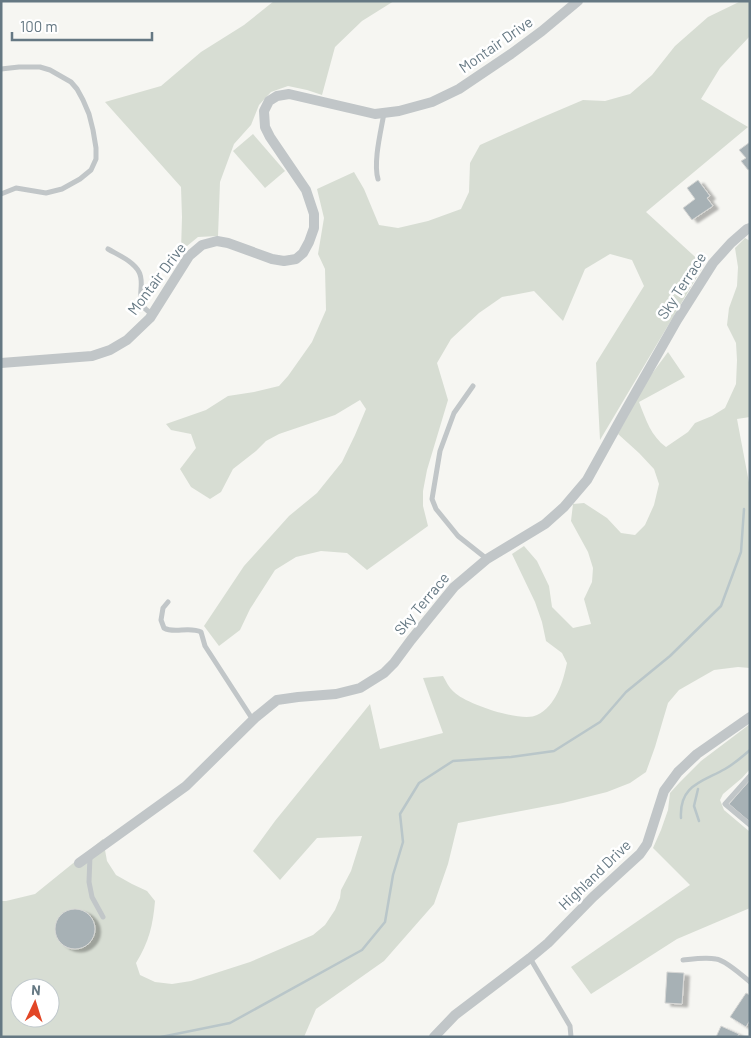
<svg xmlns="http://www.w3.org/2000/svg" width="751" height="1038" viewBox="0 0 751 1038" font-family="Barlow,sans-serif">
	<style>
		.green { fill: #d7ddd3; fill-rule: evenodd }
		.lines { fill: none; stroke-linecap: round; stroke-linejoin: round }
		.stream { stroke: #b9c6c9; stroke-width: 2.5 }
		.building { fill: #a7b1b5; stroke: #d7d7d5; filter: url(#shadow) }
		.service { stroke: #c1c6c8; stroke-width: 5 }
		.minor { stroke: #c1c6c8; stroke-width: 10 }
		.labels { text-anchor: middle; stroke-width: 5; stroke-linejoin: round; paint-order: stroke }
		.street-label { font-size: 15px; fill: #657883; stroke: #fff }
	</style>
	<defs>
		<filter id="shadow"><feDropShadow dx="5.5" dy="3" stdDeviation="1" flood-color="#0004"/></filter>
	</defs>
	<rect width="100%" height="100%" fill="#f6f6f2"/>
	<g class="green">
		<polygon points="274,1 394,1 362,21 335,47 322,95 307,90 288,86 271,92 259,105 251,125 234,144 220,182 218,236 198,237 181,251 182,217 181,187 105,102 161,86 201,52 244,25"/>
		<polygon points="741,1 750,1 750,36 720,68 701,99 748,127 646,212 704,265 600,440 596,363 644,286 632,260 610,254 585,269 563,321 534,291 502,297 479,313 451,339 437,363 448,400 427,470 423,491 423,506 428,526 367,570 347,553 321,551 296,557 275,570 250,609 240,630 219,646 204,626 244,566 289,516 317,493 342,462 355,435 366,409 360,400 335,415 279,434 266,441 256,451 233,469 221,492 210,499 191,487 180,469 196,448 191,434 171,430 166,424 206,410 228,396 254,392 279,386 288,376 312,342 326,310 325,269 318,254 324,218 317,189 354,172 364,189 379,225 398,228 428,221 461,209 469,192 470,163 480,145 536,120 583,100 605,101 630,94 652,75 675,46 708,17"/>
		<polygon points="253,134 285,171 265,188 233,151"/>
		<path d="M 745,238 L 750,241 L 750,417 L 737,419 L 750,488 L 750,668 L 738,667 L 714,670 L 679,690 L 668,703 L 655,747 L 646,772 L 630,783 L 607,792 L 563,803 L 458,823 L 448,864 L 434,904 L 384,961 L 316,1009 L 304,1037 L 1,1037 L 1,901 L 6,901 L 35,894 L 103,839 L 107,861 L 116,875 L 132,884 L 147,891 L 155,901 C 153,925 149,942 136,963 L 140,975 L 155,982 L 172,984 L 191,981 L 250,962 L 313,935 L 325,925 L 335,910 L 340,898 L 341,890 L 351,871 L 362,836 L 317,838 L 280,880 L 253,851 L 275,821 L 370,704 L 380,749 L 443,733 L 423,678 L 443,676 C 446,681 449,688 454,692 C 466,704 522,723 537,715 C 556,706 563,682 567,663 L 562,653 L 546,641 L 542,622 L 535,602 L 512,554 L 524,546 L 537,561 L 549,586 L 552,607 L 573,628 L 591,624 L 584,599 L 592,582 L 593,568 L 588,552 L 571,521 L 573,504 L 584,503 L 607,518 L 621,533 L 635,535 L 645,525 L 654,505 L 659,484 L 654,469 L 639,453 L 618,434 L 645,383 L 668,352 L 685,377 L 639,402 C 646,420 651,436 666,447 L 688,432 L 695,423 L 712,416 L 725,408 L 736,384 L 737,360 L 736,343 L 727,325 L 729,308 L 737,286 L 738,267 L 735,248 ZM 20,988 L 50,988 L 50,1018 L 20,1018 Z"/>
		<polygon points="750,724 750,769 742,778 723,794 720,800 724,810 750,832 750,908 677,939 591,994 571,967 690,885 653,848 661,830 668,810 670,793 680,782 701,761"/>
	</g>
	<g class="lines">
		<g class="stream">
			<polyline points="698,789 694,806 699,821"/>
			<path d="M 681,818 C 679,785 702,782 725,769 C 734,764 742,757 750,750"/>
			<polyline points="161,1037 230,1023 362,950 385,922 393,875 403,842 400,814 419,783 453,761 511,757 554,751 600,722 626,692 670,656 721,606 741,552 744,509"/>
		</g>
	</g>
	<g class="building">
		<polygon points="750,142 750,169 748,170 741,161 746,158 739,150"/>
		<polygon points="698,180 710,196 707,198 713,206 692,220 683,208 695,199 687,188"/>
		<polygon points="750,780 750,822 729,804"/>
		<circle cx="75" cy="929" r="20"/>
		<polygon points="667,972 684,973 682,1004 665,1003"/>
		<polygon points="746,993 750,995 750,1020 746,1027 730,1017"/>
		<polygon points="721,1026 739,1034 737,1037 716,1037"/>
	</g>
	<g class="lines">
		<g class="service">
			<polyline points="1,69 19,67 40,67 50,70 71,82 77,89 83,100 89,114 93,130 96,148 96,159 91,170 80,179 62,189 46,193 16,188 1,194"/>
			<path d="M 378,179 C 373,162 381,131 384,113"/>
			<path d="M 108,249 C 118,255 133,261 139,272 C 145,283 137,296 143,306 C 145,309 149,312 152,314"/>
			<polyline points="473,386 454,413 440,451 432,499 436,509 458,536 487,559"/>
			<path d="M 168,602 L 163,608 L 161,620 L 164,628 C 174,634 189,626 201,632 L 205,646 L 253,720"/>
			<polyline points="750,776 725,804 750,825"/>
			<polyline points="90,856 89,882 92,897 103,917"/>
			<polyline points="530,958 570,1026 571,1037"/>
			<path d="M 683,960 C 693,959 705,957 716,959 C 725,960 743,976 750,982"/>
		</g>
		<g class="minor">
			<polyline points="1,363 92,356 110,350 127,340 150,318 189,256 202,245 217,241 228,243 272,259 284,261 296,259 303,253 309,242 314,228 314,214 306,190 270,137 265,127 264,111 269,101 277,96 289,94 375,114 399,111 432,102 459,89 511,54 542,31 578,1"/>
			<polyline points="79,863 186,786 256,717 277,700 298,697 336,694 360,688 384,673 394,663 411,640 454,587 487,559 545,524 564,507 587,480 623,415 677,320 713,263 731,243 747,229 750,228"/>
			<polyline points="434,1037 455,1015 530,958 548,943 593,897 640,854 647,844 664,791 678,772 697,754 750,717"/>
		</g>
	</g>
	<g class="labels">
		<g class="street-label">
			<text transform="translate(496 45) rotate(-35)" y="5">Montair Drive</text>
			<text transform="translate(157 279) rotate(-53)" y="5">Montair Drive</text>
			<text transform="translate(682 286) rotate(-57)" y="5">Sky Terrace</text>
			<text transform="translate(422 604) rotate(-50)" y="5">Sky Terrace</text>
			<text transform="translate(595 875) rotate(-44)" y="5">Highland Drive</text>
		</g>
	</g>
	<rect width="751" height="1038" fill="none" stroke="#657883" stroke-width="5"/>
	<g transform="translate(35 1003) rotate(4)"><circle r="24" fill="#ffffff" stroke="#c1c9cd"/>
	<path d="M0-4L9 19L0 12L-9 19Z" fill="#e24626"/>
	<text y="-8" font-size="14" font-weight="bold" text-anchor="middle" fill="#657883">N</text>
	</g>
	<path d="M12 32v8h140v-8" fill="none" stroke="#657883" stroke-width="2.5"/>
	<text x="20" y="32" font-size="15" fill="#657883" stroke="#ffffff" stroke-width="4" paint-order="stroke">100 m</text>
</svg>
